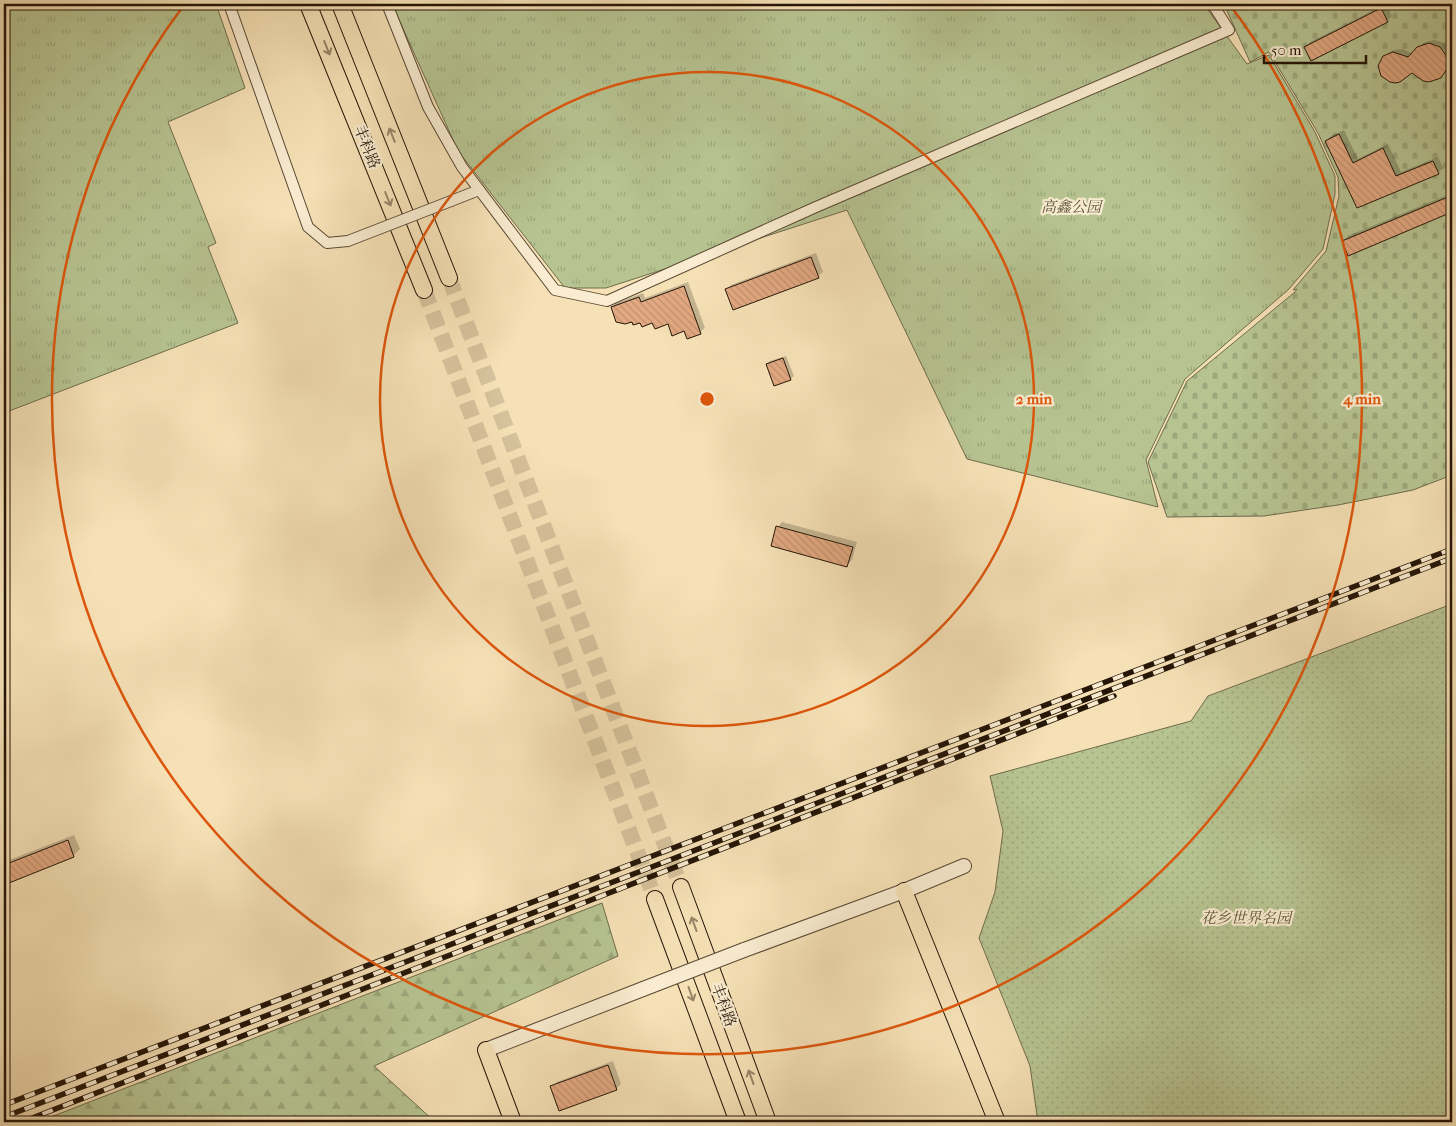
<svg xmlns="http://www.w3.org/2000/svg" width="1456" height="1126" viewBox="0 0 1456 1126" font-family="'IM FELL French Canon','Noto Serif SC',serif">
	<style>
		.forest { fill: url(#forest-firs); stroke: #6e6c4c }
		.cemetery { fill: url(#cemetery-stones); stroke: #6e6c4c }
		.park { fill: url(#park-tufts); stroke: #6e6c4c }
		.garden { fill: url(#garden-dots); stroke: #6e6c4c }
		.shadow { fill: #0003 }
		.building { fill: url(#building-back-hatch); stroke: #241507 }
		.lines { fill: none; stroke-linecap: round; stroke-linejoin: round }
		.primary-tunnel { stroke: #d6c29c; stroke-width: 16; stroke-dasharray: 16 8; stroke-linecap: butt }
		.minor-casing { stroke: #584833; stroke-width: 12 }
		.tertiary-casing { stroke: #584833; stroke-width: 16 }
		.primary-casing { stroke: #241507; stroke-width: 18 }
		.minor { stroke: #f9ecd0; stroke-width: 10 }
		.tertiary { stroke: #f9ecd0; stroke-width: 14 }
		.primary { stroke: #f6e1b6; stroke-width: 16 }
		.rail-casing { stroke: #241507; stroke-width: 5.5 }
		.rail { stroke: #f9ecd0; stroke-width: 4; stroke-dasharray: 11; stroke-linecap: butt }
		.minor-bridge-casing { stroke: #584833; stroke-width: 12; stroke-linecap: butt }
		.tertiary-bridge-casing { stroke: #584833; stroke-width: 16; stroke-linecap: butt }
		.minor-bridge { stroke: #f9ecd0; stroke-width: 10 }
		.tertiary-bridge { stroke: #f9ecd0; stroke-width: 14 }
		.oneway { stroke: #988567 }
		.ring { fill: none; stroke: #de560c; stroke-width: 2.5 }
		.labels { text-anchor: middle; stroke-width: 4.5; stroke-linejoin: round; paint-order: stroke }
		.street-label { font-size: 15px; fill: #241507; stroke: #f9ecd0 }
		.park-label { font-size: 15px; font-style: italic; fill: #575238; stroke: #f9ecd0 }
		.centre { fill: #de560c; stroke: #f9ecd0; stroke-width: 2.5 }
		.ring-label { font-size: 15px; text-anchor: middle; font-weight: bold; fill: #de560c; stroke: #f9ecd0; stroke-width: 4.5; stroke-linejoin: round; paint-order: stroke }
	</style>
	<defs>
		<pattern id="forest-firs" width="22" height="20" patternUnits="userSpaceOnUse" patternTransform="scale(1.25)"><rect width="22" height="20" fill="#b7c492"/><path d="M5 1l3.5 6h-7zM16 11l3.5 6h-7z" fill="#9da87c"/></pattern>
		<pattern id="cemetery-stones" width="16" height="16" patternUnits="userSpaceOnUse" patternTransform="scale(1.25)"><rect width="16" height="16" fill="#b7c492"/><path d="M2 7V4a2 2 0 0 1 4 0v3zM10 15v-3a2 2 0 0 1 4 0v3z" fill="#9da87c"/></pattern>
		<pattern id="park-tufts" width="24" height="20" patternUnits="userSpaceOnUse" patternTransform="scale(1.25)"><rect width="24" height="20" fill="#b7c492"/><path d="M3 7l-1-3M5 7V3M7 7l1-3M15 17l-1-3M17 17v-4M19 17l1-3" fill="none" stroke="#9da87c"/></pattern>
		<pattern id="garden-dots" width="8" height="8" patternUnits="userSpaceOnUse" patternTransform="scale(1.25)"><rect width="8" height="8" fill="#b7c492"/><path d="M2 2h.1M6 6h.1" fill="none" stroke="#9da87c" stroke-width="1.8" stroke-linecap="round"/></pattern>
		<pattern id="building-back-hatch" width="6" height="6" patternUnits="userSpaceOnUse" patternTransform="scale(1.25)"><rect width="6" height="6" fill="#e3a982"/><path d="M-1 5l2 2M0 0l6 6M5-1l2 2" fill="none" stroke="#c3916f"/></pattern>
	</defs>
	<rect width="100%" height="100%" fill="#f6e1b6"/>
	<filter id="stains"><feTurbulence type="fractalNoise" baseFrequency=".004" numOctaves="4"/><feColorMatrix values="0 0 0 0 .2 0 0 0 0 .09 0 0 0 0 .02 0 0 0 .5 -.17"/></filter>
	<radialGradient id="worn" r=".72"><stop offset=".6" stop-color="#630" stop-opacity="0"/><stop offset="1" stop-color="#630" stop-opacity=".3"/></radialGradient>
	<polygon class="forest" points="602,903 618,956 374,1066 435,1122 38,1122"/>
	<polygon class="cemetery" points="1224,4 1452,4 1452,475 1413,490 1338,505 1264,516 1167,517 1148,462 1187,381 1295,292 1297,289 1293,290 1326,251 1339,196 1338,177 1318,133 1269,52 1250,62"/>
	<g class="park">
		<polygon points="4,4 216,4 245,88 168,122 216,243 208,247 238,323 4,413"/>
		<polygon points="392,4 1206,4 1206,7 1247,64 1269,55 1315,132 1335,176 1335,194 1323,249 1289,289 1185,379 1146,460 1158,507 967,459 847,210 606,288 565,288 458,151"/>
	</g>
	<polygon class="garden" points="1452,604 1452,1122 1038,1122 1030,1066 979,938 995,892 1003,831 990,776 1191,721 1208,696"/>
	<g class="shadow">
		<polygon points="1386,4 1392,16 1387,21 1306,47 1310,42"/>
		<polygon points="1434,40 1444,43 1451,52 1452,58 1449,69 1440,77 1412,72 1384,57 1393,50 1403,49 1413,54 1423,43"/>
		<polygon points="1344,130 1358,159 1388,144 1401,172 1438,157 1443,168 1438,173 1358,207 1326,141 1331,136"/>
		<polygon points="1452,193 1452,211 1349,254 1343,241 1348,236"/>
		<polygon points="816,253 823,272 818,276 726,290 731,285"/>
		<polygon points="688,282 705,328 700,332 688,337 685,329 668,322 632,320 612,307 616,303 643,293 645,298"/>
		<polygon points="786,356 794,376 790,379 767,365 770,361"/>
		<polygon points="782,522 857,542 852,560 847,565 778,527"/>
		<polygon points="74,835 80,849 73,856 4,883 4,862"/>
		<polygon points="613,1061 621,1084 616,1089 552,1087 557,1082"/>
	</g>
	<g class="building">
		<polygon points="1381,8 1388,22 1311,61 1304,47"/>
		<polygon points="1429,43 1440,47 1447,57 1447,69 1441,78 1429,82 1423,81 1412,73 1400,82 1395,83 1390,82 1381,76 1378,66 1383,56 1393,52 1408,57 1417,47"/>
		<polygon points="1339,134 1353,163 1383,148 1396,176 1433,161 1439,174 1357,208 1325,141"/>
		<polygon points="1448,197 1452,207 1452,212 1348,256 1342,241"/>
		<polygon points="811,257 819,278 733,310 725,289"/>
		<polygon points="684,286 701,334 687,339 684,331 672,336 668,324 655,329 652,323 642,327 640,323 633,325 632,322 625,324 616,322 611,307 639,297 641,302"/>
		<polygon points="783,358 791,380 774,386 766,364"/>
		<polygon points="776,526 853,547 847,567 771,546"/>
		<polygon points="68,840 74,857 4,885 4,865"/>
		<polygon points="608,1065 617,1090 559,1111 550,1086"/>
	</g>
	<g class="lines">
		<g class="primary-tunnel">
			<polyline points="449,278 681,887"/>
			<polyline points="424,290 655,899"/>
		</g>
		<g class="minor-casing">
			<g id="minor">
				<polyline points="229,4 308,227 327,243 348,241"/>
				<polyline points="387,4 428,107 462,167 555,290 607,301 816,207 1229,30 1215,8 1215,4"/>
				<polyline points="451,201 479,190"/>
			</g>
		</g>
		<g class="tertiary-casing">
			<g id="tertiary">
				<polyline points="744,950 904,891 964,866"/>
				<polyline points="486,1050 643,989"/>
			</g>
		</g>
		<g class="primary-casing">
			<g id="primary">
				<polyline points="308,4 424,290"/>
				<polyline points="340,4 449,278"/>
				<polyline points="681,887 768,1122"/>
				<polyline points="904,891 997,1122"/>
				<polyline points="655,899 738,1122"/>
				<polyline points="486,1050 513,1122"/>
			</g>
		</g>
		<use href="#minor" class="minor"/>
		<use href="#tertiary" class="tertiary"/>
		<use href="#primary" class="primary"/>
		<g class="rail-casing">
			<g id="rail">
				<polyline points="4,1105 1452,549"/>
				<polyline points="4,1117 1452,558"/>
				<polyline points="22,1122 1114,696"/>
			</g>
		</g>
		<use href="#rail" class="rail"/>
		<g class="minor-bridge-casing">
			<polyline id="minor-bridge" points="348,241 451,201"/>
		</g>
		<g class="tertiary-bridge-casing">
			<polyline id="tertiary-bridge" points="643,989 744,950"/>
		</g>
		<use href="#minor-bridge" class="minor-bridge"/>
		<use href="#tertiary-bridge" class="tertiary-bridge"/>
	</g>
	<defs><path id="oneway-shaft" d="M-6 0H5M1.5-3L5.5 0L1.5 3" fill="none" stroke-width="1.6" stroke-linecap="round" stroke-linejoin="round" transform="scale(1.25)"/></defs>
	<g class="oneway">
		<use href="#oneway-shaft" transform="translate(327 48) rotate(68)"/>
		<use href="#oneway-shaft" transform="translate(392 135) rotate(-112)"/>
		<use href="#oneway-shaft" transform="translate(388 199) rotate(68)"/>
		<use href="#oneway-shaft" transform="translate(694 924) rotate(-110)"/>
		<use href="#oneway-shaft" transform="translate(691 994) rotate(70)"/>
		<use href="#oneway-shaft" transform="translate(751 1077) rotate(-110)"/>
	</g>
	<g class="ring">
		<circle cx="707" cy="399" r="327"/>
		<path d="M1230 5A655 655 0 1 1 184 5"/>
	</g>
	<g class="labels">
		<g class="street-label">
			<text transform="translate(367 147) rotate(68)" y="5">丰科路</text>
			<text transform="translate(724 1005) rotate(70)" y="5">丰科路</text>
		</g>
		<g class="park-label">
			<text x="1071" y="212">高鑫公园</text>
			<text x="1246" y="923">花乡世界名园</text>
		</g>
	</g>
	<circle cx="707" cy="399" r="8" class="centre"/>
	<g class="ring-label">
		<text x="1034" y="404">2 min</text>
		<text x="1362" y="404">4 min</text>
	</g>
	<rect width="1456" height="1126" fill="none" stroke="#f6e1b6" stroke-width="20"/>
	<rect x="5" y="5" width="1446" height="1116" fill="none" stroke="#241507" stroke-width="2.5"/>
	<rect x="10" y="10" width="1436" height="1106" fill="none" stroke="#241507"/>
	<path d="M1264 55v8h102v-8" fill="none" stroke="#241507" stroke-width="2.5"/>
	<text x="1271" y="55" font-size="15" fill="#241507" stroke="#f9ecd0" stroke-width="4" paint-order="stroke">50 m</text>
	<rect width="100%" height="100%" filter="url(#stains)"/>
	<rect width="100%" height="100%" fill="url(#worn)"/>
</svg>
